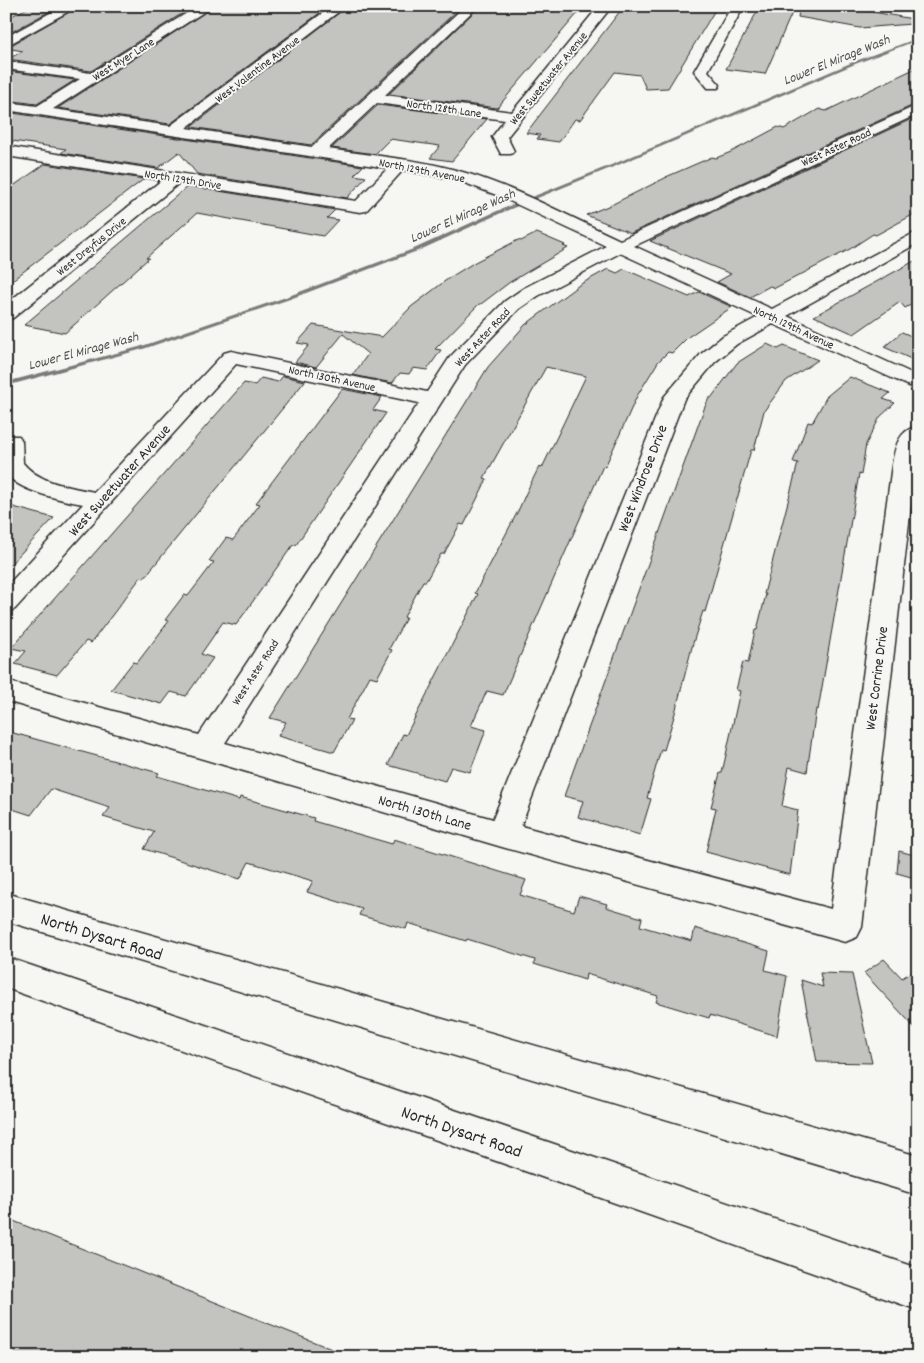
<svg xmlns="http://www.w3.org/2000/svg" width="924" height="1363" viewBox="0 0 924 1363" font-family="Dekko,sans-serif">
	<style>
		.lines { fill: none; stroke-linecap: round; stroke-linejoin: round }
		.stream { fill: #7a7a78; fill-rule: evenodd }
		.building { fill: #c3c3c0; stroke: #2b2b2b }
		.minor-casing { stroke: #2b2b2b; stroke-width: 3 }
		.major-casing { stroke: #2b2b2b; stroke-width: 3 }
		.minor { fill: #f6f6f2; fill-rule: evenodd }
		.major { fill: #f6f6f2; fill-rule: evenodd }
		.labels { text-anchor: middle; stroke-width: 4; stroke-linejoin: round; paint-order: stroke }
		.far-street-label { font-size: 12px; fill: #2b2b2b; stroke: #f6f6f2 }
		.far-water-label { font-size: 14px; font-style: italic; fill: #525251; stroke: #f6f6f2 }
		.street-label { font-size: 15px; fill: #2b2b2b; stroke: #f6f6f2 }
		.near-street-label { font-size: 18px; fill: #2b2b2b; stroke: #f6f6f2 }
	</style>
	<rect width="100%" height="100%" fill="#f6f6f2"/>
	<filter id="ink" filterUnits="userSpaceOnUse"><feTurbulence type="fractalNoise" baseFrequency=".02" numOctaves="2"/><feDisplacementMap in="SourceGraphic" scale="10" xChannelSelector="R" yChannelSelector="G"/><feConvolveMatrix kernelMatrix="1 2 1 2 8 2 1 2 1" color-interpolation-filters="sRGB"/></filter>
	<g filter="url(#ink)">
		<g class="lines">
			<polygon class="stream" points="918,38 918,40 855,64 618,165 501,213 420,250 290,299 143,349 6,386 6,382 139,347 286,297 416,248 497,211 616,163 853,62"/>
		</g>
		<g class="building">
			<polygon points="31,6 59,6 6,35 6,19"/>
			<polygon points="80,6 194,6 91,71 8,59 23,51 6,48"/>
			<polygon points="215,6 245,6 289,11 289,6 329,6 170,124 58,108"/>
			<polygon points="348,6 462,6 311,145 191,127"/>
			<polygon points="480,6 512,6 555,11 559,6 584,6 497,108 389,94"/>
			<polygon points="624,6 708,6 706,9 715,10 668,88 646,89 640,75 615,72 580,120 575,119 559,142 537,139 540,135 526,133"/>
			<polygon points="760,6 795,6 765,74 726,69"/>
			<polygon points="856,9 913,19 912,24 860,28 798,17 799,10"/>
			<polygon points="918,67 918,103 631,233 586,215 613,204 667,177 666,177 712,157 716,158 731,152 778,127 784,129 819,109 826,111"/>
			<polygon points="6,71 75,80 37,104 6,100"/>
			<polygon points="378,105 487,119 452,161 430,158 440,146 390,139 375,154 332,148"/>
			<polygon points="6,112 363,166 354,175 366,177 347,198 197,174 179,152 158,168 61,153 66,149 6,140"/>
			<polygon points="918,116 918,212 876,235 873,234 850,249 775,288 770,286 750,297 717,282 731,274 650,241"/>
			<polygon points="45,164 144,179 6,285 6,191"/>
			<polygon points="188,186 335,210 327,218 338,220 323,236 197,213 146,258 149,258 65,333 24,325"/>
			<polygon points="537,233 565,245 563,246 568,248 510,282 481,304 479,304 435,349 441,350 427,370 413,368 409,374 400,373 392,383 353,375 368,354 343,334 316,367 295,362 309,345 297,343 313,325 382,337 411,307 449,278 475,262 518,240 521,241"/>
			<polygon points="918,259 918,301 905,308 900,302 854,334 814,316"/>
			<polygon points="608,269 617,273 624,269 689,297 699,292 732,307 688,337 672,353 668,352 658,362 637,396 605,467 603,466 503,695 487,691 471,726 486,730 470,772 451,767 445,781 388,765 403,734 406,735 478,594 475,593 518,511 527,491 539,467 542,468 586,376 546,367 484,478 487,479 464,525 460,524 444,554 441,554 426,581 423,581 404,617 406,618 389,649 392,650 377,678 370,676 347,719 352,720 334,752 278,736 286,722 270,718 488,367 525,325 579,285"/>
			<polygon points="902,332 918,339 918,362 884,347"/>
			<polygon points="767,344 778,349 784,346 818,360 786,381 764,411 754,450 751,450 705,612 703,611 693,643 675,713 664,750 661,749 647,798 651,799 640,835 578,817 583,801 564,796 704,409 709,398 711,398 737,363"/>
			<polygon points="283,376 305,381 144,578 141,577 91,643 86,641 57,675 15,664 26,651 11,648 244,383 255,385 261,378 278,382"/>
			<polygon points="850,377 890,393 883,399 895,403 880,417 866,444 861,475 859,474 818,710 816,709 807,772 789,767 782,806 798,810 790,875 706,852 716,808 711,807 720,773 722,773 740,691 736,690 743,662 748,663 755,630 757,630 766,594 764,594 798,463 793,462 808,422 812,423 827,396"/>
			<polygon points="342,389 382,397 373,410 386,413 296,545 293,545 236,625 223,622 201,654 213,658 186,696 171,692 162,704 111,690 133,662 137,663 169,621 165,620 184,595 188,596 214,562 209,561 226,538 233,540 260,504 256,503"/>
			<polygon points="6,505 54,518 6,569"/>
			<polygon points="6,731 159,773 157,776 239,800 240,797 314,818 313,821 392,844 394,839 526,880 520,895 574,911 579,896 607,904 606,907 642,918 640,926 692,941 695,928 769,951 765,970 787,976 777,1036 710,1015 709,1018 656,1002 658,996 586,974 585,980 534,964 535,960 467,939 466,941 408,923 406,929 359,915 362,909 307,892 313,881 249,862 240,879 144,849 154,832 103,817 110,808 51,789 31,815 6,807"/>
			<polygon points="899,851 918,856 918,879 897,873"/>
			<polygon points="884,959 902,978 918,968 918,1031 864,973"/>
			<polygon points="820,973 852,974 872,1063 817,1062 801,980 823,987"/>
			<polygon points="6,1218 349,1356 349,1357 6,1357"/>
		</g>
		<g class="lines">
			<g class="minor-casing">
				<g id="minor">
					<polygon points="63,6 78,6 6,46 6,37"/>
					<path d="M 198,6 L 213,6 L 53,109 L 170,126 L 332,6 L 346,6 L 186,128 L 312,147 L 465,6 L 478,6 L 385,95 L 512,112 L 599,6 L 612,6 L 507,137 L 514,151 L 511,154 L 501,154 L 492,137 L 505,120 L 377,103 L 328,149 C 373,156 422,159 466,173 C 519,189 570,217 620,240 L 918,105 L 918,114 L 634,246 L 772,309 L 918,231 L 918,243 L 787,316 L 918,376 L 918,390 L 773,324 L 737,344 L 715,362 L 684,399 L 521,826 L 831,909 L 892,465 C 895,448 898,430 918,426 L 918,445 L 862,927 L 857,937 L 845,942 L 502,847 L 6,701 L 6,681 L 199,735 L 419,403 L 236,364 L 15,609 L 6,612 L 6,587 L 83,504 C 66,501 11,490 6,471 C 4,460 6,446 6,436 L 19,436 L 22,441 L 23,463 C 39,483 70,487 94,492 L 224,353 L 231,351 L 427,392 L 450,357 L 505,301 L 524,288 L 606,246 L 499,196 L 457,180 L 403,170 L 366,211 L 360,212 L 179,183 L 13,318 L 6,320 L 6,304 L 162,180 L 6,156 L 6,146 L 356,201 L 388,168 L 6,110 L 6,102 L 37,106 L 80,79 L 6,69 L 6,61 L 91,73 ZM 620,253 L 758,317 L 723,336 L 701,354 L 664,397 L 493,819 L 225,743 L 465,365 L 519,309 L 538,296 Z"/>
					<polygon points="732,6 744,6 708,71 720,85 718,88 708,88 694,71"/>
				</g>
			</g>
			<g class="major-casing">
				<g id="major">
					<polygon points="6,893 918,1156 918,1195 6,921"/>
					<polygon points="6,957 918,1268 918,1310 6,988"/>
				</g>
			</g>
			<use href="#minor" class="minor"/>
			<use href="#major" class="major"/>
		</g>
	</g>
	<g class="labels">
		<g class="far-street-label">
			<text transform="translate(123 59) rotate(-32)" y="4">West Myer Lane</text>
			<text transform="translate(257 69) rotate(-37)" y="4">West Valentine Avenue</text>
			<text transform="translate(548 78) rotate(-51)" y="4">West Sweetwater Avenue</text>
			<text transform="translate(444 108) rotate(8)" y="4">North 128th Lane</text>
			<text transform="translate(836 147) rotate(-25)" y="4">West Aster Road</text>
			<text transform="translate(422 170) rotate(11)" y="4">North 129th Avenue</text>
			<text transform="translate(183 179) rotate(9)" y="4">North 129th Drive</text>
			<text transform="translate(91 246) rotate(-39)" y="4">West Dreyfus Drive</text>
			<text transform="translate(794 327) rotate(25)" y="4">North 129th Avenue</text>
			<text transform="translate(482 337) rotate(-47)" y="4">West Aster Road</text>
			<text transform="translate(332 378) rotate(12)" y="4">North 130th Avenue</text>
			<text transform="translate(255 672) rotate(-57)" y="4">West Aster Road</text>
		</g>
		<g class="far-water-label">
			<text transform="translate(836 59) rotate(-22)" y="5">Lower El Mirage Wash</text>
			<text transform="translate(462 215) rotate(-24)" y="5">Lower El Mirage Wash</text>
			<text transform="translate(83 350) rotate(-15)" y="5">Lower El Mirage Wash</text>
		</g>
		<g class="street-label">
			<text transform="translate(642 478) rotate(-69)" y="5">West Windrose Drive</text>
			<text transform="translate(119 480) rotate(-48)" y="5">West Sweetwater Avenue</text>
			<text transform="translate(876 678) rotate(-83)" y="5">West Corrine Drive</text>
			<text transform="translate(425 812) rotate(16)" y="5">North 130th Lane</text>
		</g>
		<g class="near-street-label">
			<text transform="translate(102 936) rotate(17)" y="6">North Dysart Road</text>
			<text transform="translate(462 1131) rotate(19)" y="6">North Dysart Road</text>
		</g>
	</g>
	<rect width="924" height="1363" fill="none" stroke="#f6f6f2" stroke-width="25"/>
	<rect x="12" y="12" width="899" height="1338" fill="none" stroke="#2b2b2b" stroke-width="2" filter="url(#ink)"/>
</svg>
